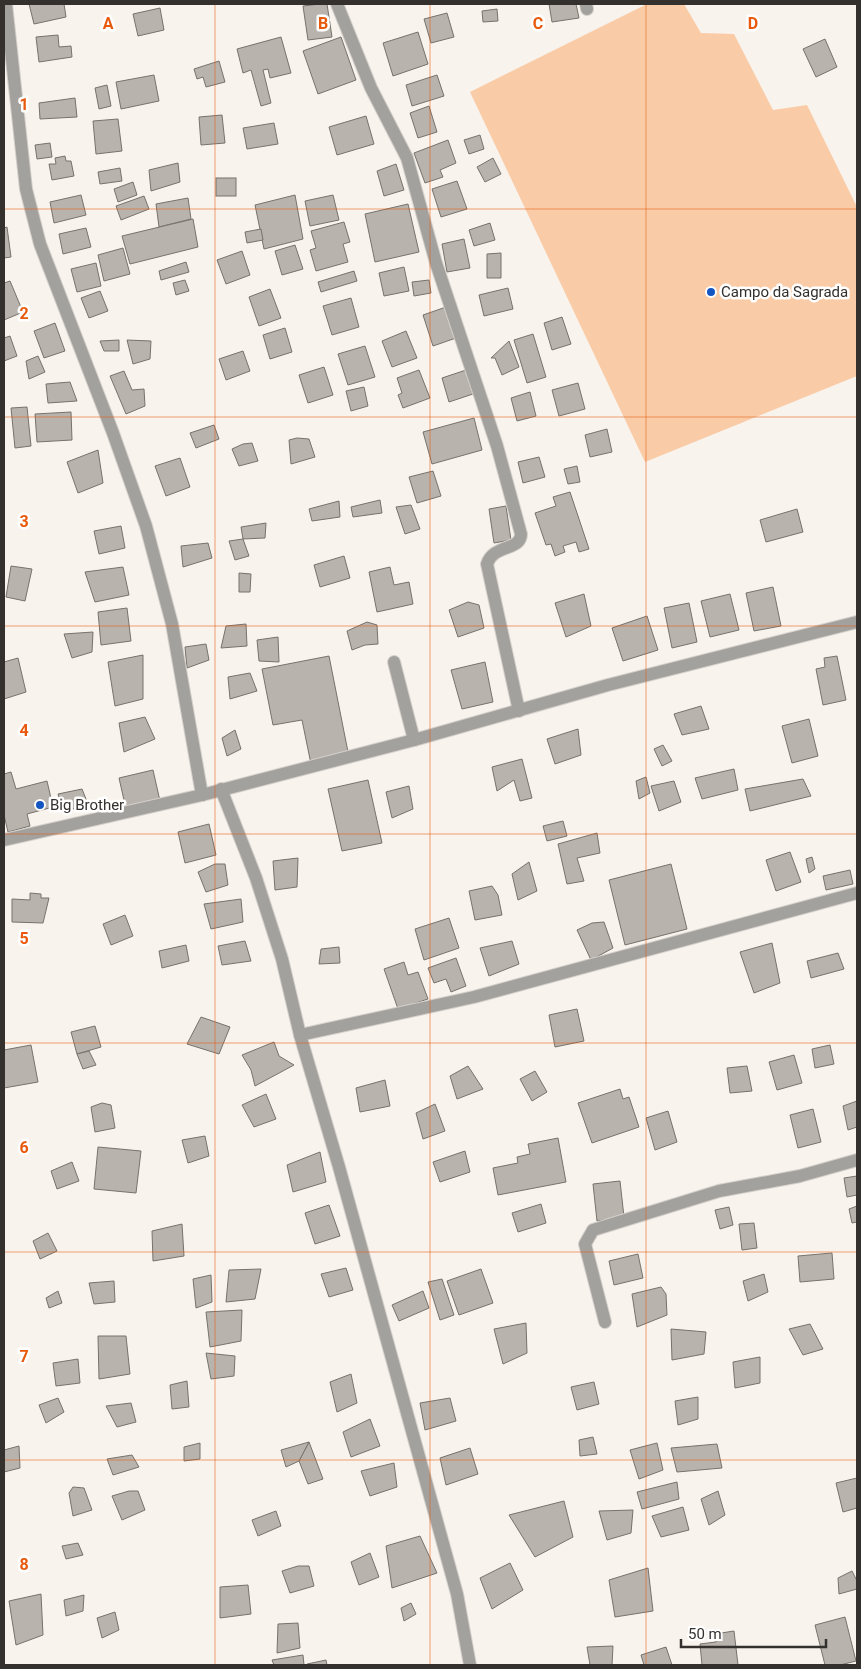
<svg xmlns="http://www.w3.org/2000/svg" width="861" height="1669" viewBox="0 0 861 1669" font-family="Roboto,sans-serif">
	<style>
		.green { fill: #f9cca7 }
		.building { fill: #b9b3ae; stroke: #78726d }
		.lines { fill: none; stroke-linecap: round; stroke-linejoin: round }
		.street-casing { stroke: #d5d0cb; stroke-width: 14 }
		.street { stroke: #a3a19e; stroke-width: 12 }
		.grid { fill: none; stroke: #e8590c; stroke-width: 1; stroke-opacity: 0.55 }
		.poi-dot { fill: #1456c1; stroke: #fff; stroke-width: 2 }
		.labels { text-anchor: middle; stroke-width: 5; stroke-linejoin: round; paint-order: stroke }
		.poi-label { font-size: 15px; fill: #33302e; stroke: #fff; text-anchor: start }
		.grid-label { font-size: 16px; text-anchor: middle; font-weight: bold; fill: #e8590c; stroke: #fff; stroke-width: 5; stroke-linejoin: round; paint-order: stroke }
	</style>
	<rect width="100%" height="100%" fill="#f9f3ed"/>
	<polygon class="green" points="647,4 684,4 701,33 734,34 773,110 807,105 857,207 857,376 645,462 470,92"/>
	<g class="building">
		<polygon points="29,4 64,4 66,17 34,24"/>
		<polygon points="320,4 327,4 332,37 308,40 303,6"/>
		<polygon points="549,4 576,4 579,18 552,22"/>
		<polygon points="160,8 164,30 138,36 133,14"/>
		<polygon points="497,9 498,21 483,22 482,11"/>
		<polygon points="447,13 454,37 431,43 424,19"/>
		<polygon points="418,32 428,64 393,76 383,43"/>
		<polygon points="58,35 59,47 71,46 72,57 39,62 36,37"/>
		<polygon points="281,37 291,73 270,78 268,69 263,70 271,103 261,106 251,70 243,73 237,49"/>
		<polygon points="341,37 356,80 318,94 303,51"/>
		<polygon points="825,39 837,67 816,77 803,49"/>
		<polygon points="219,61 225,82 206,87 203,77 197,79 194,69"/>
		<polygon points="154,75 159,101 121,109 116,82"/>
		<polygon points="437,75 444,96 412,106 406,85"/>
		<polygon points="107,85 111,106 99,109 95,88"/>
		<polygon points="75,98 77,117 40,119 39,103"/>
		<polygon points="429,106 437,132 418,138 410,113"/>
		<polygon points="222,115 225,143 201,145 199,117"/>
		<polygon points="366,116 374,144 337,155 329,127"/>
		<polygon points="118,119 122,151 96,154 93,121"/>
		<polygon points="274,123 278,144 247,149 243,128"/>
		<polygon points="480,135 484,149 469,154 464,140"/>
		<polygon points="448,140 456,163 440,170 443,177 425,183 414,153"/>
		<polygon points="50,143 52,157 37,159 35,145"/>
		<polygon points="65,156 66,161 71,161 74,176 52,180 49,164 56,164 55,158"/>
		<polygon points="493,158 501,174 485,182 477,167"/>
		<polygon points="178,163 180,182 151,191 149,170"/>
		<polygon points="396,164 404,190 384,196 377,171"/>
		<polygon points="120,168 122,181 100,184 98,172"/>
		<rect x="216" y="178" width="20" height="18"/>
		<polygon points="457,181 467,209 441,217 432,189"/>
		<polygon points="133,182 137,195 118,202 114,189"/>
		<polygon points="81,195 86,215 54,223 50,202"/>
		<polygon points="295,195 303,239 264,249 255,205"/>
		<polygon points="333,195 339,220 310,226 305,201"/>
		<polygon points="144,196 149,209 121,220 116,206"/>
		<polygon points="188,198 191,219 159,227 156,204"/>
		<polygon points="408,204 419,252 375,262 365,214"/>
		<polygon points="193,219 198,247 130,264 122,236"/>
		<polygon points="344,222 350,242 343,244 348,262 316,271 310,250 316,248 311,231"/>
		<polygon points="490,223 495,240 474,246 469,230"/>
		<polygon points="7,227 11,257 4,258 4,228"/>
		<polygon points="86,228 91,247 63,254 59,234"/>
		<polygon points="261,229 263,240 247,243 245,232"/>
		<polygon points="464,239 470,268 447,272 442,244"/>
		<polygon points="295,245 303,269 282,275 275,251"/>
		<polygon points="123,248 130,274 104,281 98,255"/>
		<polygon points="242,251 250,275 226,284 217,260"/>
		<polygon points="501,253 501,278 487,278 487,254"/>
		<polygon points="186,262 189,272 161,280 159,271"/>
		<polygon points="96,263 101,286 77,292 71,269"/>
		<polygon points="404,267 409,291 384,296 379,273"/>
		<polygon points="354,271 357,281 321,292 318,282"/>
		<polygon points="185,280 189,291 176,295 173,283"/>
		<polygon points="429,280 431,293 414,296 412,282"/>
		<polygon points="10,281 23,312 4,320 4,283"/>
		<polygon points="508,288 513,309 484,316 479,295"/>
		<polygon points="270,289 281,318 259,326 249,297"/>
		<polygon points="100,291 108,311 89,318 81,298"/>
		<polygon points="351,298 359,327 332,335 323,306"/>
		<polygon points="446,307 456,338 433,346 423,315"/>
		<polygon points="562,317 571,344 552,350 544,323"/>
		<polygon points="55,323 65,351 44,358 34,331"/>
		<polygon points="285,328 292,352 270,359 263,335"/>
		<polygon points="406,331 417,358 392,367 382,341"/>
		<polygon points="533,334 546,377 527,383 514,340"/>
		<polygon points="10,336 17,356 4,361 4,338"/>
		<polygon points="119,340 119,351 104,351 100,341"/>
		<polygon points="127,340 151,341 150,359 133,364"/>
		<polygon points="509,341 519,367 502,375 495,358 491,358"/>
		<polygon points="365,346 375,377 348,385 338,354"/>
		<polygon points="243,351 250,371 226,380 219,359"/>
		<polygon points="38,356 45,372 29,379 26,361"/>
		<polygon points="324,367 333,395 308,403 299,375"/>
		<polygon points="419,370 430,398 403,408 398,395 402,393 397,378"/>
		<polygon points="466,370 473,394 449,402 442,378"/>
		<polygon points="124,371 132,390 144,389 145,406 126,414 110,376"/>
		<polygon points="70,382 77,401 48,403 46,384"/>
		<polygon points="578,383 585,409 559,416 552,390"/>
		<polygon points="364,387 368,406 351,411 346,391"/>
		<polygon points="530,392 536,416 517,421 511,398"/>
		<polygon points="27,407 31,446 15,448 11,408"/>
		<polygon points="71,412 72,440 37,442 35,414"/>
		<polygon points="474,418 482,450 432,464 423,432"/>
		<polygon points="214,425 219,439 196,448 190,433"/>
		<polygon points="607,429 612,452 590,457 585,435"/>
		<polygon points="297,438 309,439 315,457 291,464 289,440"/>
		<polygon points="252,443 258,461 239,466 232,449 243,444"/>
		<polygon points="98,450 103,483 78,493 67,462"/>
		<polygon points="539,457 545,477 523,483 518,462"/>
		<polygon points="180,458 190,487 166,496 155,466"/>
		<polygon points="577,466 580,482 568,484 564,469"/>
		<polygon points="433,471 441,496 417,503 409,477"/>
		<polygon points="570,492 589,549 579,552 576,542 563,546 565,552 555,556 551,544 546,545 535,513 556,506 553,497"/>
		<polygon points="380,500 382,513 353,517 351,507"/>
		<polygon points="339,501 340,517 312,521 309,509"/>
		<polygon points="411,505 420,529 405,534 396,507"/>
		<polygon points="506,506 511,540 494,543 489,509"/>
		<polygon points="797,509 803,532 766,542 760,520"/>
		<polygon points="266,523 265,538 243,539 241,527"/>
		<polygon points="121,526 125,548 99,554 94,531"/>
		<polygon points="243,539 249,556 235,560 229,541"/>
		<polygon points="208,543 212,558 183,567 181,546"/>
		<polygon points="344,556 350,578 320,587 314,565"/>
		<polygon points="11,566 32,569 25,601 6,597"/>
		<polygon points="123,567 129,595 95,602 85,572"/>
		<polygon points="390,567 394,585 409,582 413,604 377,612 369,572"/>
		<polygon points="239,573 251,574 250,592 239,592"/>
		<polygon points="773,587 781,626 754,631 746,593"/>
		<polygon points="584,594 591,626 566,637 555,603"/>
		<polygon points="730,594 739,630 710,637 701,601"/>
		<polygon points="468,602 479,605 484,628 458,637 449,610"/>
		<polygon points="689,603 697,642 672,648 664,608"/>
		<polygon points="127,608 131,641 101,645 98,612"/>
		<polygon points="647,616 658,650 623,661 612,628"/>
		<polygon points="367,622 377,625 378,644 365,645 352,650 347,631"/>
		<polygon points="246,624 247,646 221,648 226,626"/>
		<polygon points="93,632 92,652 72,658 64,634"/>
		<polygon points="278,637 279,662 259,661 257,640"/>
		<polygon points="206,644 209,660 187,668 185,647"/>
		<polygon points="143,655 143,699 115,706 108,662"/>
		<polygon points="329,656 349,757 311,764 302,720 273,725 262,669"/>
		<polygon points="837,656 846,700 823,705 816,669 825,667 824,658"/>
		<polygon points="18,658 26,692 4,699 4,662"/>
		<polygon points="485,662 493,702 462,709 451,670"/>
		<polygon points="250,673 257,691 230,699 228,677"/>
		<polygon points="701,706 709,729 682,735 674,714"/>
		<polygon points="145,717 155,739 124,752 119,723"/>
		<polygon points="809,719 818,756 792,763 782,726"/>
		<polygon points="578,729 581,755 555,764 547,739"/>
		<polygon points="235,730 241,749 227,756 222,738"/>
		<polygon points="663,745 672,761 662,766 654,749"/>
		<polygon points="522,759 532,798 520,801 514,780 497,791 492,767"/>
		<polygon points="734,769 738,790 702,799 695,778"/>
		<polygon points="153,770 160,801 126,809 119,778"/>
		<polygon points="11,772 16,789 47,781 53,807 27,814 30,826 8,832 4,815 4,774"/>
		<polygon points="646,777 650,793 639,799 636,781"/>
		<polygon points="803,779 811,796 750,811 745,789"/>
		<polygon points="368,780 382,843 342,851 328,789"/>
		<polygon points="674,781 681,802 659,811 651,786"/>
		<polygon points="409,786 413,809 392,818 386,792"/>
		<polygon points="82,789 88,804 64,812 58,794"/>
		<polygon points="563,821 567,836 547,841 543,826"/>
		<polygon points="209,824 216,855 185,863 178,832"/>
		<polygon points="597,833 600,853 577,858 584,881 567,884 558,844"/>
		<polygon points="790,852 801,882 776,891 766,860"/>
		<polygon points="812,857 815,869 809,873 806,859"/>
		<polygon points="298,858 297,887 275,890 273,861"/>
		<polygon points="529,862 537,891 518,900 512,874"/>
		<polygon points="215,864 225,864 228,885 206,892 198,872"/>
		<polygon points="671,864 687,929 625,945 609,880"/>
		<polygon points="850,870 853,884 826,890 823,876"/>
		<polygon points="492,886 498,895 502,915 475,920 469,891"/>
		<polygon points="30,893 41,894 41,898 49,898 43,923 12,922 12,899 30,900"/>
		<polygon points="241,899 243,922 211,929 204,904"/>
		<polygon points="125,915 133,936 111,945 103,924"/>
		<polygon points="449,918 459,948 424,960 415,929"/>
		<polygon points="604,922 613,948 591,960 577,930 592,923"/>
		<polygon points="245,941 251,961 222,965 218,946"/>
		<polygon points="512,941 519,964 489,976 480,948"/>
		<polygon points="772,943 780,983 754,993 740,952"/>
		<polygon points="186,945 189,961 162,968 159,951"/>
		<polygon points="339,947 340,963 319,964 321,949"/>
		<polygon points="838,953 844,969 811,978 807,961"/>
		<polygon points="456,958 466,986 451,992 446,979 434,983 428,968"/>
		<polygon points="404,962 408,975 418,972 428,999 398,1009 384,969"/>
		<polygon points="577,1009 584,1041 555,1047 549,1015"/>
		<polygon points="201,1017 230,1027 219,1054 187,1044"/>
		<polygon points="95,1026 101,1047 77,1054 71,1032"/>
		<polygon points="274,1042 279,1056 294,1065 255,1086 251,1070 242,1055"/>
		<polygon points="31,1045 38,1082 4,1088 4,1050"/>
		<polygon points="830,1045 834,1064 815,1068 812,1049"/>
		<polygon points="89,1051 96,1065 83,1069 77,1054"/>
		<polygon points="794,1055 802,1083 777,1090 769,1062"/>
		<polygon points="468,1066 483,1089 457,1099 450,1076"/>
		<polygon points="747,1066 752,1091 730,1093 727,1068"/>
		<polygon points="535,1071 547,1092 532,1101 520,1079"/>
		<polygon points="385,1080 390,1106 360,1112 356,1088"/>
		<polygon points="620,1089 623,1099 629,1097 639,1127 592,1143 578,1103"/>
		<polygon points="266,1094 276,1119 254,1127 242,1105"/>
		<polygon points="857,1101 857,1127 848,1130 843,1106"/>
		<polygon points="102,1103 111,1105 115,1128 95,1132 91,1107"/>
		<polygon points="435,1104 445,1131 423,1139 416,1113"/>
		<polygon points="813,1109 821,1142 798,1148 790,1115"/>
		<polygon points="668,1111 677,1142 655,1150 646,1118"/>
		<polygon points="205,1136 209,1156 188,1163 182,1140"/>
		<polygon points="558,1138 566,1182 498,1195 493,1168 518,1163 517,1157 530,1154 528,1144"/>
		<polygon points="98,1147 141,1151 136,1193 94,1189"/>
		<polygon points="465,1151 470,1172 440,1182 433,1162"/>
		<polygon points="320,1152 326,1182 293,1192 287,1165"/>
		<polygon points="72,1162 79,1181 57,1189 51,1171"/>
		<polygon points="857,1176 857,1195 847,1197 844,1178"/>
		<polygon points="620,1181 624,1217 597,1221 593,1184"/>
		<polygon points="541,1204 546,1223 518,1232 512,1213"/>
		<polygon points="329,1205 340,1236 315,1244 305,1213"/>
		<polygon points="857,1206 857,1222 852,1223 849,1209"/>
		<polygon points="729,1207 733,1225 720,1229 715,1210"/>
		<polygon points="754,1223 757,1248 742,1250 739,1224"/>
		<polygon points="182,1224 184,1256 153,1261 152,1231"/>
		<polygon points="48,1233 57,1251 40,1259 33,1241"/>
		<polygon points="832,1253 834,1279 800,1282 798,1256"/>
		<polygon points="638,1254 643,1278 614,1285 609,1261"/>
		<polygon points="346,1268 353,1290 329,1297 321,1274"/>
		<polygon points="261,1269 255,1299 226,1302 229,1270"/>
		<polygon points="481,1269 493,1303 459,1315 447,1281"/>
		<polygon points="764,1274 768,1292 748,1301 743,1281"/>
		<polygon points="211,1275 212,1302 196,1308 193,1279"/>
		<polygon points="442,1279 454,1315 440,1320 428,1282"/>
		<polygon points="114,1281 115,1302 94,1304 89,1283"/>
		<polygon points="661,1287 666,1294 667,1315 637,1327 632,1294"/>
		<polygon points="58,1291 62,1303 49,1308 46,1298"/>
		<polygon points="423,1291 429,1308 399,1321 392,1305"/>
		<polygon points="242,1310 241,1341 210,1347 206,1312"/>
		<polygon points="526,1323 527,1353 503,1364 494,1329"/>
		<polygon points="810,1324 823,1349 803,1355 789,1329"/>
		<polygon points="671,1329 706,1332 704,1354 672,1360"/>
		<polygon points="98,1336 126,1336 130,1374 99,1379"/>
		<polygon points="206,1353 235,1356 234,1376 211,1379"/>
		<polygon points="760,1357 760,1383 735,1388 733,1362"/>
		<polygon points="78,1359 80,1383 56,1386 53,1363"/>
		<polygon points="351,1374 357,1403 337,1412 330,1382"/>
		<polygon points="187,1381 189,1407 172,1409 170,1385"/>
		<polygon points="594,1382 599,1404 577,1410 571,1387"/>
		<polygon points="698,1397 698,1419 678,1425 675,1401"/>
		<polygon points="58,1398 64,1412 46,1423 39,1405"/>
		<polygon points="450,1398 456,1421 425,1430 420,1403"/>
		<polygon points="131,1403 136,1422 117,1427 106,1406"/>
		<polygon points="370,1419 380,1446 351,1457 343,1432"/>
		<polygon points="593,1437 597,1454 580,1456 579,1440"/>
		<polygon points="309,1442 323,1479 308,1484 299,1461"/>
		<polygon points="309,1442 299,1461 286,1467 281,1450"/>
		<polygon points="200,1443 200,1459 184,1461 184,1447"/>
		<polygon points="657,1443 663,1470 639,1479 630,1450"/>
		<polygon points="717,1444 722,1468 677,1472 671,1448"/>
		<polygon points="19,1446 20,1468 4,1472 4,1450"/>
		<polygon points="470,1448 478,1474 446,1485 440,1458"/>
		<polygon points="132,1455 139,1467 113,1475 107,1459"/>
		<polygon points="394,1463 397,1487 370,1496 361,1471"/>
		<polygon points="857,1478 857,1508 843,1512 836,1483"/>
		<polygon points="677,1482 679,1499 642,1509 637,1492"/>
		<polygon points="73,1487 84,1488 92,1510 73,1516 69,1493"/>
		<polygon points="129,1491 138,1491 145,1510 122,1520 112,1496"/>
		<polygon points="718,1491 725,1515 709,1525 701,1499"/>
		<polygon points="564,1501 573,1537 535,1557 509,1515"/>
		<polygon points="683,1507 689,1530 661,1537 652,1516"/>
		<polygon points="633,1510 631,1533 607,1540 599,1511"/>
		<polygon points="276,1511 281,1526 258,1536 252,1520"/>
		<polygon points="420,1536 437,1573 392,1588 386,1546"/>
		<polygon points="78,1543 83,1555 66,1559 62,1546"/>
		<polygon points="370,1553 379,1577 359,1585 351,1562"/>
		<polygon points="510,1563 523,1590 492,1609 480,1578"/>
		<polygon points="298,1566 309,1566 314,1586 290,1593 282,1571"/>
		<polygon points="648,1568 653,1611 615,1617 609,1580"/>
		<polygon points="852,1571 857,1581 857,1589 839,1594 838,1578"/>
		<polygon points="248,1585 251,1614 220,1618 220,1587"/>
		<polygon points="41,1594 43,1635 16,1645 9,1601"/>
		<polygon points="84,1595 83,1611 66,1616 64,1600"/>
		<polygon points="411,1603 416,1614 404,1621 401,1608"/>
		<polygon points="115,1612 119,1630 102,1638 97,1618"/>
		<polygon points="845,1617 856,1661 840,1665 825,1665 815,1625"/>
		<polygon points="298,1623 300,1648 277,1653 278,1624"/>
		<polygon points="734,1631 738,1665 702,1665 700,1644 716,1642 715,1634"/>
		<polygon points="613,1646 612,1665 590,1665 587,1647"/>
		<polygon points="666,1647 672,1665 644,1665 641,1655"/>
		<polygon points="303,1655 304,1665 274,1665 272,1660"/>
		<polygon points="326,1660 327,1665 307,1665 307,1664"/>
	</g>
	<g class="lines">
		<g class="street-casing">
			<g id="street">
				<polyline points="6,4 26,189 40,244 113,433 146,526 172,624 202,795"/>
				<path d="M 337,4 L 371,88 L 407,158 L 436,263 L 497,446 L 521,534 C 521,551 493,544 487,564 L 519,711"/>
				<polyline points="586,4 587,9"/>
				<polyline points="394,662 414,740"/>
				<polyline points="221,789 256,878 282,959 300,1035 339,1167 457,1594 470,1665"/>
				<polyline points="4,840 202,795 414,740 608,685 857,622"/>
				<polyline points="300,1035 474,997 857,893"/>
				<polyline points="605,1322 585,1244 593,1230 719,1191 800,1176 857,1160"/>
			</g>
		</g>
		<use href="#street" class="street"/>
	</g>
	<path class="grid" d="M 215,4 L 215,1665M 430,4 L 430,1665M 646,4 L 646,1665M 4,209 L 857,209M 4,417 L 857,417M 4,626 L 857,626M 4,834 L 857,834M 4,1043 L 857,1043M 4,1252 L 857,1252M 4,1460 L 857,1460"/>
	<g class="poi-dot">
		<circle cx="711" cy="292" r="5"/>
		<circle cx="40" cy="805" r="5"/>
	</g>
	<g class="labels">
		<g class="poi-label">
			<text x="721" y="297">Campo da Sagrada</text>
			<text x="50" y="810">Big Brother</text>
		</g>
	</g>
	<g class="grid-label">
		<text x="108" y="29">A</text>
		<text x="323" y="29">B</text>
		<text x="538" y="29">C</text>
		<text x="753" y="29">D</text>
		<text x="24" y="110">1</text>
		<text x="24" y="319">2</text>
		<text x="24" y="527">3</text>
		<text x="24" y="736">4</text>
		<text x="24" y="944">5</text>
		<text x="24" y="1153">6</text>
		<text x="24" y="1362">7</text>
		<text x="24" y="1570">8</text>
	</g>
	<rect width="861" height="1669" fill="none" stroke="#33302e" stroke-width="10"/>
	<path d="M681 1639v8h145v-8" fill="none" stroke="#33302e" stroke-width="2.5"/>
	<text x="688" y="1639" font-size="15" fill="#33302e" stroke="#ffffff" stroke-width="4" paint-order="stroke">50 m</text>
</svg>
